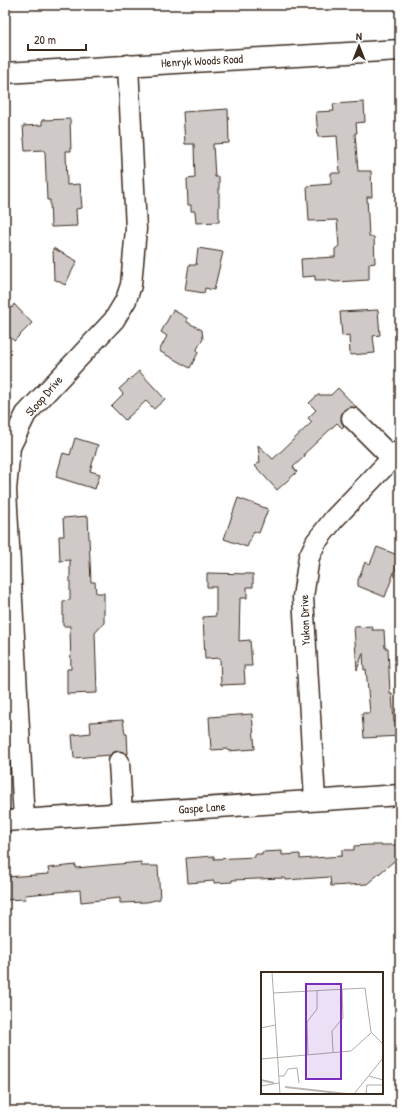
<svg xmlns="http://www.w3.org/2000/svg" width="405" height="1116" viewBox="0 0 405 1116" font-family="'Patrick Hand',sans-serif">
	<style>
		.building { fill: #cfcac7; stroke: #3b2a1e }
		.lines { fill: none; stroke-linecap: round; stroke-linejoin: round }
		.street-casing { stroke: #3b2a1e; stroke-width: 23 }
		.street { stroke: #fff; stroke-width: 20 }
		.labels { text-anchor: middle; stroke-width: 4; stroke-linejoin: round; paint-order: stroke }
		.street-label { font-size: 12px; fill: #3b2a1e; stroke: #fff }
		.inset-river { fill: none; stroke: #bcb6b3; stroke-width: 2 }
		.inset-road { fill: none; stroke: #b1aaa5; stroke-width: 1 }
		.view { fill: #7b2cbf; fill-opacity: 0.15; stroke: #7b2cbf; stroke-width: 2 }
		.inset-edge { fill: none; stroke: #3b2a1e; stroke-width: 2 }
	</style>
	<rect width="100%" height="100%" fill="#fff"/>
	<filter id="ink" filterUnits="userSpaceOnUse"><feTurbulence type="fractalNoise" baseFrequency=".025" numOctaves="2"/><feDisplacementMap in="SourceGraphic" scale="8" xChannelSelector="R" yChannelSelector="G"/><feConvolveMatrix kernelMatrix="1 2 1 2 8 2 1 2 1" color-interpolation-filters="sRGB"/></filter>
	<g filter="url(#ink)">
		<g class="building">
			<polygon points="364,102 365,122 356,123 357,133 355,133 358,171 371,171 372,197 367,197 369,237 374,237 375,263 369,264 369,280 335,282 327,280 315,280 315,276 302,277 301,259 335,257 335,249 339,246 337,220 309,221 307,186 331,184 331,173 340,173 337,136 318,137 316,112 334,111 333,104"/>
			<polygon points="228,109 229,143 213,144 215,177 219,177 219,222 196,223 195,211 191,211 191,205 188,205 187,179 195,178 194,144 185,144 183,112"/>
			<polygon points="70,119 71,151 66,151 67,185 80,184 82,208 76,209 77,226 51,227 50,200 47,200 45,152 43,150 25,151 23,126 42,125 42,120"/>
			<polygon points="53,248 77,261 65,285 54,279"/>
			<polygon points="198,248 223,252 214,290 205,288 204,293 185,290 189,265 196,265"/>
			<polygon points="5,301 12,308 14,304 32,323 14,341 5,332"/>
			<polygon points="173,310 187,318 187,322 202,330 203,339 197,349 198,353 190,368 159,351 167,336 161,332"/>
			<polygon points="378,310 380,335 373,336 375,353 350,355 349,335 342,336 340,312"/>
			<polygon points="139,371 165,399 154,409 146,401 125,420 111,406 123,394 119,389"/>
			<polygon points="338,388 358,409 349,407 344,410 341,421 344,426 342,428 337,423 304,454 305,456 293,467 297,472 277,490 255,466 260,462 258,445 273,459 312,422 308,418 316,410 309,403 318,395 331,395"/>
			<polygon points="75,438 98,445 90,471 100,474 95,489 56,477 63,453 70,455"/>
			<polygon points="238,498 268,509 259,533 254,531 247,547 224,539"/>
			<polygon points="88,516 91,582 95,582 96,593 104,593 104,623 95,633 97,693 67,694 67,669 71,669 70,626 63,626 63,601 70,600 70,560 60,561 59,536 64,536 63,518"/>
			<polygon points="377,547 400,556 385,597 358,586 358,580 365,562 370,564"/>
			<polygon points="207,573 253,574 253,587 247,587 247,598 240,598 239,641 250,640 252,666 244,666 245,684 221,685 220,658 205,659 203,617 216,616 216,587 207,587"/>
			<polygon points="373,626 372,630 384,630 385,648 388,648 390,694 392,694 394,722 400,721 400,736 364,738 362,713 370,713 366,669 364,670 363,653 357,670 354,627"/>
			<polygon points="252,714 255,749 228,751 228,749 211,750 209,717"/>
			<polygon points="123,720 125,734 127,734 128,754 118,751 110,755 74,758 72,735 91,733 90,722"/>
			<polygon points="368,845 400,845 400,856 367,884 331,886 330,877 286,880 285,878 283,878 232,880 232,882 214,883 214,881 188,883 186,858 214,856 214,859 255,857 255,854 262,854 262,852 282,851 282,855 300,854 300,859 342,856 342,850 354,850 354,846"/>
			<polygon points="141,862 141,866 158,866 160,899 147,902 120,903 120,898 81,902 80,890 25,895 26,899 5,900 5,877 49,874 48,868 76,865 76,868"/>
		</g>
		<g class="lines">
			<g class="street-casing">
				<g id="street">
					<polyline points="5,73 400,50"/>
					<polyline points="352,418 392,458"/>
					<polyline points="119,762 122,813"/>
					<polyline points="315,800 303,597 309,557 316,542 334,519 400,450"/>
					<polyline points="24,820 6,490 10,447 26,414 114,320 126,300 131,285 136,229 128,65"/>
					<polyline points="5,821 400,795"/>
				</g>
			</g>
			<use href="#street" class="street"/>
		</g>
	</g>
	<g class="labels">
		<g class="street-label">
			<text transform="translate(202 61) rotate(-3)" y="4">Henryk Woods Road</text>
			<text transform="translate(44 396) rotate(-49)" y="4">Sloop Drive</text>
			<text transform="translate(305 620) rotate(-92)" y="4">Yukon Drive</text>
			<text transform="translate(202 808) rotate(-4)" y="4">Gaspe Lane</text>
		</g>
	</g>
	<g transform="translate(261 972)">
		<rect width="122" height="122" fill="#fff"/>
		<path class="inset-river" d="M 0,108 L 13,111M 24,115 L 86,122"/>
		<path class="inset-road" d="M 11,0 L 19,122M 12,21 L 104,16 L 110,60 L 122,72M 0,56 L 14,53M 72,80 L 71,59 L 82,46 L 81,17M 47,82 L 46,50 L 56,37 L 56,18M 0,87 L 90,79 L 110,61M 18,104 L 23,104 L 27,97 L 36,96 L 38,111M 108,104 L 122,108M 0,114 L 18,111M 93,122 L 122,86M 105,122 L 106,113 L 122,113"/>
		<path class="view" d="M 45,12 L 80,12 L 80,107 L 45,107 Z"/>
		<rect width="122" height="122" class="inset-edge"/>
	</g>
	<rect width="405" height="1116" fill="none" stroke="#fff" stroke-width="20"/>
	<rect x="10" y="10" width="385" height="1096" fill="none" stroke="#3b2a1e" stroke-width="1.5" filter="url(#ink)"/>
	<g transform="translate(359 46)" stroke="#ffffff" stroke-width="3" paint-order="stroke">
	<path d="M0-3L7 15L0 10L-7 15Z" fill="#3b2a1e"/>
	<text y="-6" font-size="11" font-weight="bold" text-anchor="middle" fill="#3b2a1e">N</text>
	</g>
	<path d="M28 44v6h58v-6" fill="none" stroke="#3b2a1e" stroke-width="2"/>
	<text x="34" y="44" font-size="12" fill="#3b2a1e" stroke="#ffffff" stroke-width="3" paint-order="stroke">20 m</text>
</svg>
